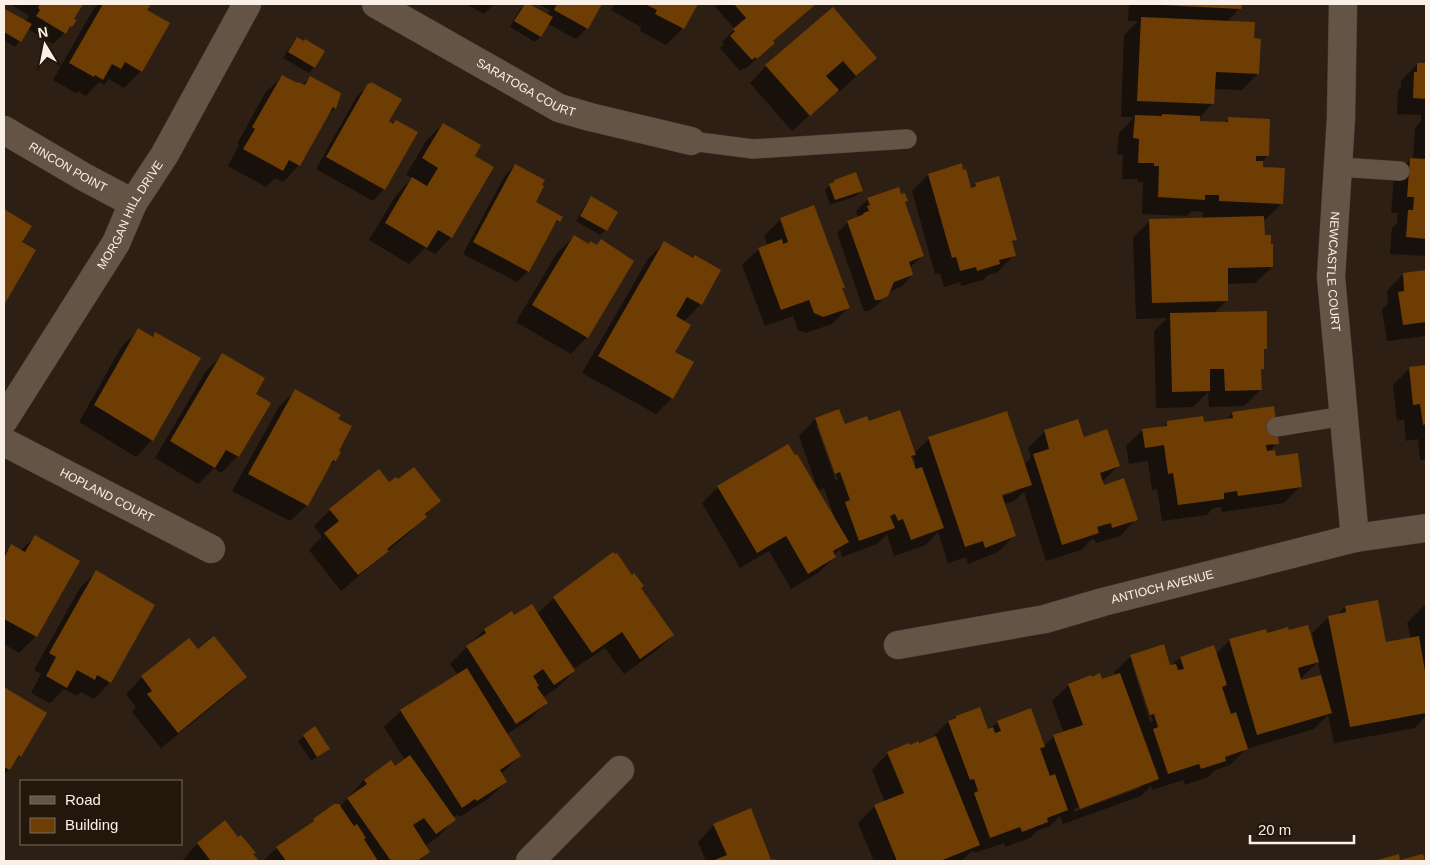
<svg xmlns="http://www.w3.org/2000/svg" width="1430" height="865" viewBox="0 0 1430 865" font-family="Arial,sans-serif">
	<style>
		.shadow { fill: #0007; fill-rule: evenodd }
		.building { fill: #6d3d04 }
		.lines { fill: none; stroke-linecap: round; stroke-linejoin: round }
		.lane-casing { stroke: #473c34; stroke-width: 20 }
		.street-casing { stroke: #473c34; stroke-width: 29 }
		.lane { stroke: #645446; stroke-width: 19 }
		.street { stroke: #645446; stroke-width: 28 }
		.labels { text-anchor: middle; stroke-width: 5; stroke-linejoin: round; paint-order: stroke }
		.street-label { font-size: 12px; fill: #faf0e8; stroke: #23160a }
	</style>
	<rect width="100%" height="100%" fill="#2d1f13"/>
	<g class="shadow">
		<polygon points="11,4 82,4 73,19 71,26 53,44 28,29 20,41 15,47 4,40 4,12 5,10 26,22 29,16"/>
		<polygon points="99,4 150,4 146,11 141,71 124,88 109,79 104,85 99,82 86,96 78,91 76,93 53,80 94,8"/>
		<polygon points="466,4 494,4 484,14"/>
		<polygon points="526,4 547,15 550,10 538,4 600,4 587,28 576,39 548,24 540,37 535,42 510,27 520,9"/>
		<polygon points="615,4 696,4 683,28 666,45 640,31 641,27 611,10"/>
		<polygon points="718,4 815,4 772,42 762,54 745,69 743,68 740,71 720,48 724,44 722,42 735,29 715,7"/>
		<polygon points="1129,4 1240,4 1240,8 1227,22 1253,39 1258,73 1242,90 1214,89 1213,103 1199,118 1198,122 1224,123 1229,118 1267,156 1262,161 1261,169 1282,203 1265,220 1263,220 1264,236 1272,267 1255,283 1227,284 1227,300 1214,313 1266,348 1262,352 1263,369 1260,372 1260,390 1244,406 1209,407 1208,392 1193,407 1156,408 1154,331 1167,318 1136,319 1133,237 1150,221 1203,219 1203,212 1192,211 1187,216 1142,214 1143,182 1138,182 1138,179 1122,179 1123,155 1117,154 1119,133 1134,117 1121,117 1124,35 1138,21 1128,21"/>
		<polygon points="833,9 875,58 859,74 839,92 838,90 792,131 750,83 766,66"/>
		<polygon points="297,38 314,67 309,73 283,58 292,44"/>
		<polygon points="1417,64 1426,64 1426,256 1390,254 1392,228 1397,223 1398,213 1391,213 1394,176 1410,160 1413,160 1415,128 1421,121 1421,115 1397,114 1398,90 1401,87 1401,81"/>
		<polygon points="282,77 297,85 302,85 310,78 335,108 327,116 299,165 283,182 275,178 266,187 228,166 239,145 237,144 265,93"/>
		<polygon points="369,85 387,122 384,189 373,201 316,169 357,96"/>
		<polygon points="443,124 473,156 451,237 435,254 425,248 409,264 369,240 396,195 412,178 406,175 426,141"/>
		<polygon points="515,165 534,203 561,217 550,230 528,271 517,282 463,254 504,177"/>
		<polygon points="961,165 970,189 976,184 1016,239 1011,244 1014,255 998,272 988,275 983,280 961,286 960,282 944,287 940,273 935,274 912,191 928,175"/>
		<polygon points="830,185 862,190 856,196 830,205 825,190"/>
		<polygon points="592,198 606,230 600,235 576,221 586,203"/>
		<polygon points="868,199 904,203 923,256 909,268 912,275 901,287 889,291 887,295 875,307 868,311 864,311 837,233 848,222 858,216 856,211"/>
		<polygon points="4,211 30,226 21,243 34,250 4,303"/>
		<polygon points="781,219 843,287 841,289 848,308 832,324 806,333 798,330 793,316 765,326 742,265 759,249 768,246 764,236"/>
		<polygon points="574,237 588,245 596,246 601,241 587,337 571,354 516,322 557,253"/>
		<polygon points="664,243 701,304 683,322 674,352 672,398 656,414 582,373 648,259"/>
		<polygon points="1426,271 1426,336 1387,341 1382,310 1388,303 1387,291 1403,274"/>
		<polygon points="139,330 152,338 156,334 152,440 136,457 79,422 122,346"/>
		<polygon points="223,355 254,394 269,404 238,456 221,473 214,468 198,484 155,458 206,371"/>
		<polygon points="1426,367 1426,459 1420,460 1418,439 1406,441 1404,419 1397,421 1393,385 1410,368"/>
		<polygon points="295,391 337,419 337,451 335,460 327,469 307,505 290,521 232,491 279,407"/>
		<path d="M 838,411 L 844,426 L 869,423 L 914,453 L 929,439 L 1024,465 L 1031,458 L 1028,448 L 1044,432 L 1077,421 L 1083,438 L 1118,466 L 1102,482 L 1104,486 L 1136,519 L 1120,536 L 1096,543 L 1094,539 L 1091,540 L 1081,550 L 1046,561 L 1024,492 L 1014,501 L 1004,504 L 1014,536 L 998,552 L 968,564 L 966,557 L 948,563 L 938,532 L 926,545 L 894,556 L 887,534 L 877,544 L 842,557 L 840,549 L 834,555 L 835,557 L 818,573 L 791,589 L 769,551 L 740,568 L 702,503 L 718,487 L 834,516 L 824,488 L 818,490 L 799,436 L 815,419 ZM 816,426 L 819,426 L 838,480 L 836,481 ZM 913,456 L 916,464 L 913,465 L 911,458 ZM 1013,490 L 1013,493 L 996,498 L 996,496 Z"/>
		<polygon points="1233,413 1277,443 1269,452 1300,487 1284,503 1222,512 1221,507 1213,508 1207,515 1162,521 1157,489 1152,490 1148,461 1129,464 1126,446 1143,430 1163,427 1168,423 1202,423 1226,420"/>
		<polygon points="439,501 409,533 341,591 309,550 322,537 314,526 330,510"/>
		<polygon points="35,537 36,636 19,653 4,644 4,554 11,546 20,551"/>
		<polygon points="96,572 110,682 94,699 81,692 77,696 64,689 50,703 31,693 41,674 34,670 80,588"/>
		<polygon points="640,589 673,635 656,651 624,674 605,648 575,668 566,656 565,657 574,671 557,688 542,698 546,703 529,720 507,734 520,756 501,774 506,782 489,798 460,817 458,814 453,818 454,820 438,837 425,846 428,852 419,861 263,861 277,848 305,829 316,818 340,807 364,780 395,768 405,760 384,727 401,711 458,675 450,664 484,630 514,617 537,614 554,598"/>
		<path d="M 1424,606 L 1426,606 L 1426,722 L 1425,717 L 1415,728 L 1334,743 L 1328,715 L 1314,729 L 1246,749 L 1230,765 L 1215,770 L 1208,777 L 1185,785 L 1183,780 L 1152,790 L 1151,786 L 1141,796 L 1063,824 L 1060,816 L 1050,826 L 1037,831 L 1030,838 L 1005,847 L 1004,843 L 974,853 L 973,850 L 961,861 L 874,861 L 858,823 L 875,806 L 885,802 L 872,770 L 888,753 L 932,738 L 948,722 L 956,717 L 987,730 L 998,722 L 1044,746 L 1054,736 L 1064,733 L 1052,701 L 1069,685 L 1102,681 L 1115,676 L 1114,672 L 1131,656 L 1169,667 L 1180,658 L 1213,647 L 1216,654 L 1230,640 L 1288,632 L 1312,643 L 1314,642 L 1312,633 L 1329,617 L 1337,615 L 1345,607 L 1385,644 L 1411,639 L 1407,623 ZM 1318,662 L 1321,676 L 1300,682 L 1300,679 ZM 1132,664 L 1134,664 L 1153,721 L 1150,722 ZM 1140,785 L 1140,788 L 1074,812 L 1074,809 Z"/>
		<polygon points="198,651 246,677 229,693 161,748 132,712 136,707 126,694 142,677"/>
		<polygon points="4,688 45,713 20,756 4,775"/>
		<polygon points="315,728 328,749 311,761 298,741"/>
		<polygon points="750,810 771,861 706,861 698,842 714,825"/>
		<polygon points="225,822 257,861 182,861 197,844"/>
	</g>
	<g class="building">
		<polygon points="40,4 83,4 74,19 77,20 72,27 70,26 66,34 36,16 40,10 38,8"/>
		<polygon points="103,4 151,4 147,10 170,23 142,72 125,62 121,69 112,64 103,80 95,75 94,77 69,63"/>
		<polygon points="525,4 529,4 553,17 541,37 514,21"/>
		<polygon points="557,4 602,4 588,29 554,10"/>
		<polygon points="645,4 698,4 684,29 655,14 657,10"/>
		<polygon points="734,4 816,4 773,41 775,43 757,59 755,57 752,60 730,36 735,31 733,29 746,18"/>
		<polygon points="1162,4 1242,4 1241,9 1162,5"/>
		<polygon points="833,7 877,58 856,76 843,61 826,76 839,90 810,116 765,65"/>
		<polygon points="5,9 32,24 21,42 4,32"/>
		<polygon points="1141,17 1255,22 1254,38 1261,39 1259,74 1216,72 1214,104 1137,101"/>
		<polygon points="297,37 304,41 305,39 325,51 315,68 288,52"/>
		<polygon points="1417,63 1426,63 1426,99 1413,98 1414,72 1417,72"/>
		<polygon points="282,75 297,83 298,82 305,85 310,76 341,93 336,109 333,107 300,166 289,160 283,171 243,149 255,129 252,127"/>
		<polygon points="371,82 402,99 389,121 393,124 396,120 418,132 385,190 326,157 368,83 370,84"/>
		<polygon points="1162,114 1200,116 1200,121 1228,122 1228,117 1270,119 1269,156 1256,156 1256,161 1263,161 1263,167 1285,168 1283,204 1219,201 1219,195 1205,195 1205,200 1158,197 1159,166 1154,166 1154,163 1138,163 1139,139 1133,138 1135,115 1162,116"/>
		<polygon points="443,123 481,145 475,156 494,167 452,238 438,230 427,248 385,223 412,177 427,186 438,168 422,158"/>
		<polygon points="1410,158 1426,159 1426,239 1406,237 1408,210 1413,210 1414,197 1407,197"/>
		<polygon points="962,163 963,170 966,169 971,188 976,186 975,183 999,176 1017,240 1012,241 1016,256 999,260 1000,264 977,271 976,267 960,271 956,257 952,258 928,174"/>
		<polygon points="515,164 545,180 542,185 544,186 536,202 563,217 560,222 557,220 529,272 473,242"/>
		<polygon points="856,172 863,191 835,200 829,184 834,182 834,180"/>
		<polygon points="899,187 901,194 905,193 908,201 905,202 924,256 909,262 913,275 894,282 888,296 880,300 875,300 847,221 864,214 863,213 869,211 867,206 870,205 867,198"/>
		<polygon points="591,196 618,212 607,231 580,216"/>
		<polygon points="814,205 845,288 842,288 850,308 823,317 814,313 809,300 781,310 758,248 782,239 783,244 788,242 780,218"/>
		<polygon points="4,209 32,226 22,242 36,250 4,305"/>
		<polygon points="1264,216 1265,235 1271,235 1271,244 1273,244 1273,267 1228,268 1228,301 1152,303 1149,219"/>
		<polygon points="574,235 589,244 590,241 597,245 601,239 634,261 588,338 532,305"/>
		<polygon points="664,241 693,258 695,255 721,270 702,305 687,297 676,316 691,325 675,352 694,362 673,399 598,356"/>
		<polygon points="1426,270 1426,322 1403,325 1398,292 1404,291 1403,273"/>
		<polygon points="1267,311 1267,349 1264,349 1264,369 1261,370 1262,390 1225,391 1224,369 1210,369 1210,391 1172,392 1170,313"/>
		<polygon points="138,328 153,337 155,332 201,358 153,441 94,405"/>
		<polygon points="222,353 265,378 256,394 271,403 239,457 226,450 215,468 170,441"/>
		<polygon points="1426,365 1426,424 1423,425 1420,404 1413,405 1409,367"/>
		<polygon points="295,389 341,415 338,419 352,426 339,451 341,452 336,461 333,460 308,506 248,474"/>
		<polygon points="1274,406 1279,444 1266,445 1267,451 1275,450 1276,456 1298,453 1302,487 1238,496 1237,491 1224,493 1224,499 1178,505 1173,473 1168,474 1164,445 1145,448 1142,429 1167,426 1167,421 1203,416 1204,422 1233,418 1232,412"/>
		<polygon points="839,409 845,424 867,416 869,421 900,410 916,455 911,456 916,469 922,467 944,528 911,540 903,519 898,521 895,514 890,516 895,528 859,541 845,502 850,500 840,472 835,474 815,418"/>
		<polygon points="1007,411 1032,485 1002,495 1016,536 985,548 983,541 965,547 928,437"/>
		<polygon points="1078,419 1084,437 1107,429 1120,466 1100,473 1104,485 1124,478 1138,520 1112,528 1111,523 1097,527 1099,533 1062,545 1033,454 1049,449 1044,430"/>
		<polygon points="788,444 795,455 797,454 849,542 833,551 836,557 808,574 786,536 757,553 717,486"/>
		<polygon points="414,467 441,501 425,514 427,517 387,549 389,551 358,575 324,533 339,521 329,509 379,469 389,482 396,477 398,479"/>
		<polygon points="35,535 80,561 37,637 4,619 4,558 11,544 25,552"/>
		<polygon points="613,552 615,554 617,553 632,575 634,573 644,586 641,588 674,635 640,659 622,632 592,653 553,597"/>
		<polygon points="96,570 155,605 111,683 97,675 95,680 77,670 67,688 46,676 56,657 49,653"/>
		<polygon points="1378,600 1386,642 1419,636 1426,677 1426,713 1350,727 1328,616 1346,612 1345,606"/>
		<polygon points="532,604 575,671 554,685 543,669 533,676 539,686 537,687 548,703 516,724 466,646 486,633 484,629 512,611 514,615"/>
		<polygon points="1308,625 1319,662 1298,668 1301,680 1321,675 1332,713 1257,735 1229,639 1266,629 1267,633 1288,627 1289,630"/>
		<polygon points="214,636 247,677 178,733 147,694 152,691 141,676 189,638 198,649"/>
		<polygon points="1164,644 1170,665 1176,664 1178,670 1184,669 1180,657 1214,645 1227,685 1222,687 1231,714 1236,712 1248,749 1225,757 1226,761 1201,769 1199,764 1168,774 1153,729 1158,727 1154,714 1150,715 1130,655"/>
		<polygon points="467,668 521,756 500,770 507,782 477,801 475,799 462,808 400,710"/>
		<polygon points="1100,673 1102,679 1120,673 1159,779 1080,809 1053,735 1083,725 1068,684 1091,675 1092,677"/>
		<polygon points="4,687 47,713 21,757 19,755 10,770 4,767"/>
		<polygon points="980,707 988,729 993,727 995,733 1001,731 997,721 1031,708 1045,747 1040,748 1050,776 1055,774 1068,810 1047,818 1048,822 1022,832 1020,827 990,838 974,793 978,791 974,779 970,780 948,721 956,718 956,716"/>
		<polygon points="315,726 330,749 317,757 303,735"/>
		<polygon points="936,736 980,845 940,861 897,861 874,805 904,793 887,752 909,743 910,745 919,741 919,743"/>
		<polygon points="410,755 456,820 436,834 424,818 413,825 430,852 417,861 391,861 347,798 367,784 364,780 391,760 395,766"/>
		<polygon points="334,804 339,804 354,826 357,824 366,838 364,839 378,861 286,861 276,847 314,821 313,819 316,817"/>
		<polygon points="751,808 771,860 775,859 776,861 712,861 727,855 713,824"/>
		<polygon points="225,820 238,837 241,835 256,853 253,854 259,861 209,861 210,860 197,843"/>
		<polygon points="1399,854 1400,860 1423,854 1425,861 1374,861"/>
	</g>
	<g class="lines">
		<g class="lane-casing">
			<g id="lane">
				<polyline points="691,141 753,149 907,139"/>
				<polyline points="1339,167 1400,171"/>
				<polyline points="1276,427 1344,416"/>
			</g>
		</g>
		<g class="street-casing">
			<g id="street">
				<path id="s1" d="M 376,4 L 559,108 L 590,117 L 691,141"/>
				<path id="s2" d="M 1343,4 L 1341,118 L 1331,277 L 1355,538"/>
				<path id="s3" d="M 4,130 L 84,177 L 133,203"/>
				<path id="s4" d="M 4,420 L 116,243 L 133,203 L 165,154 L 247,4"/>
				<path id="s5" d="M 4,442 L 211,549"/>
				<path id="s6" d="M 898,645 L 1045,619 L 1103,602 L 1355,538 L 1426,528"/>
				<polyline points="530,861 620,770"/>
			</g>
		</g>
		<use href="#lane" class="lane"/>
		<use href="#street" class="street"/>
	</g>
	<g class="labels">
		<g class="street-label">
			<text dy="4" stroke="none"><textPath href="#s1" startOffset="172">SARATOGA COURT</textPath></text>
			<text dy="4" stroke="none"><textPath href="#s3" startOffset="74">RINCON POINT</textPath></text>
			<text dy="4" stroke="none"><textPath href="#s4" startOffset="241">MORGAN HILL DRIVE</textPath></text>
			<text dy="4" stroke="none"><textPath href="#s2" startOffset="268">NEWCASTLE COURT</textPath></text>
			<text dy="4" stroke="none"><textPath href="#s5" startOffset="116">HOPLAND COURT</textPath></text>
			<text dy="4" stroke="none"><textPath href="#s6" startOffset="271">ANTIOCH AVENUE</textPath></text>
		</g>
	</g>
	<rect width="1430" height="865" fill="none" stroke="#faf0e8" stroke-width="10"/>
	<rect x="20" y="780" width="162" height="65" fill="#23160a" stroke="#796d63"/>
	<rect x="30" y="796" width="25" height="8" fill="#645446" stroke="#796d63"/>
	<text x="65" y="805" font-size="15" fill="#faf0e8">Road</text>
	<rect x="30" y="818" width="25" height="15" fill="#6d3d04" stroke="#796d63"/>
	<text x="65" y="830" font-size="15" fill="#faf0e8">Building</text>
	<g transform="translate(45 45) rotate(350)" stroke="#23160a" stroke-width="4" paint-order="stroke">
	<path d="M0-4L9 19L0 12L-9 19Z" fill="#faf0e8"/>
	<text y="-8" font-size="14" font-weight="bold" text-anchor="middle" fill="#faf0e8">N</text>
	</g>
	<path d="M1250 835v8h104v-8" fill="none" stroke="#faf0e8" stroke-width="2.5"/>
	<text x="1258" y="835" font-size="15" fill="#faf0e8" stroke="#23160a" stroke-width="4" paint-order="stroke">20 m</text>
</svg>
